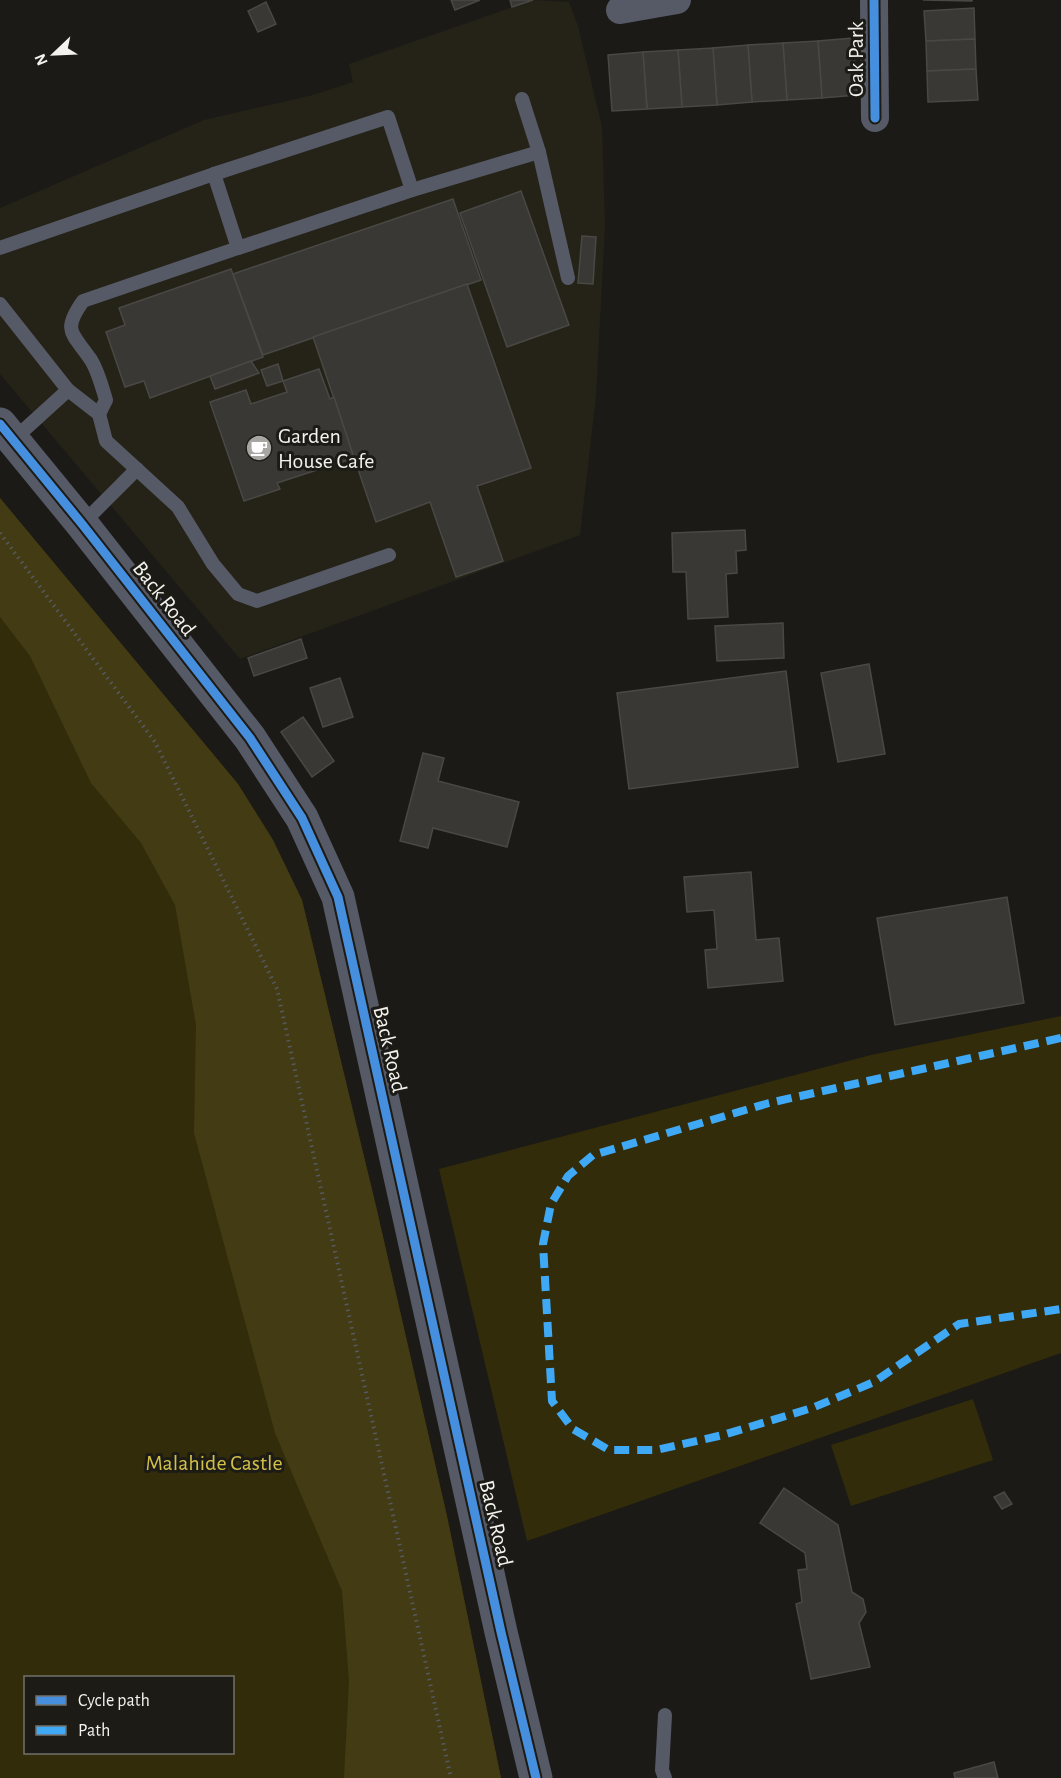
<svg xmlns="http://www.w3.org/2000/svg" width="1061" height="1778" viewBox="0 0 1061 1778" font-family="'Alegreya Sans',sans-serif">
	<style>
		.built { fill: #252317 }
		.green { fill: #322c0a; fill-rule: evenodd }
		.forest { fill: #423b13 }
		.building { fill: #393835; stroke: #494845; stroke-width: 1.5 }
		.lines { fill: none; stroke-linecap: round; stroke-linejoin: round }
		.path { stroke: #565960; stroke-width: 4; stroke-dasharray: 1.5 4.5; stroke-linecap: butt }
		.service { stroke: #565a67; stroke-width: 14 }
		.minor { stroke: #565a67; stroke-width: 28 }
		.tertiary { stroke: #565a67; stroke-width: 33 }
		.quiet { stroke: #3fa9f5; stroke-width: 8; stroke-dasharray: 15 8; stroke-linecap: butt }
		.cycleway-casing { stroke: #1c1b15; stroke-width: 13 }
		.cycleway { stroke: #468fdf; stroke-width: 9 }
		.labels { text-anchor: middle; stroke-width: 6; stroke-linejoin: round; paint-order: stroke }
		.street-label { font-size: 22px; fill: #f3f2ee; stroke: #1c1b15 }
		.poi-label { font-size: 22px; fill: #f3f2ee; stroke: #1c1b15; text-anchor: start }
		.park-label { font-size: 22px; fill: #d3c048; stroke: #1c1b15 }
	</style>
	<rect width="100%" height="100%" fill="#1b1a16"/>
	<polygon class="built" points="533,0 569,2 578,26 602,127 605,226 596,396 580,535 240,659 0,374 0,208 204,120 313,95 353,82 349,64"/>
	<g class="green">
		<path d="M 0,498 L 238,784 L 273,840 L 302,900 L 376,1206 L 447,1516 L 501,1778 L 0,1778 ZM 26,1678 L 232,1678 L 232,1752 L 26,1752 Z"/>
		<polygon points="1061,1016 1061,1353 527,1541 439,1169 871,1055"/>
		<polygon points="973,1399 993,1460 851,1506 831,1445"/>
	</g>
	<polygon class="forest" points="0,498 238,784 273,840 302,900 376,1206 447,1516 501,1778 344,1778 349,1681 342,1591 275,1433 194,1133 196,1025 175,905 141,843 91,783 30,656 0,617"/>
	<g class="building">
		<polygon points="451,0 480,0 455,10"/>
		<polygon points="510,0 533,0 512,7"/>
		<polygon points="923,0 972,0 972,1"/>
		<polygon points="266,2 276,24 258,32 248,11"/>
		<polygon points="974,8 975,39 926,41 924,11"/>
		<polygon points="853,38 857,95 822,98 818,41"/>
		<polygon points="975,39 976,69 927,71 926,41"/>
		<polygon points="818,41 822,98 787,100 783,43"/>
		<polygon points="783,43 787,100 752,102 748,45"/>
		<polygon points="748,45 752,102 717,105 713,48"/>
		<polygon points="713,48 717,105 682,107 678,50"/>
		<polygon points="678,50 682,107 647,109 643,52"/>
		<polygon points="643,52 647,109 612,111 608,55"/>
		<polygon points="976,69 978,100 928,102 927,71"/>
		<polygon points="521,191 569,325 507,347 460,213"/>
		<polygon points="453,199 481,280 263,355 233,274"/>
		<polygon points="582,236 596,237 593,284 578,283"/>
		<polygon points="231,269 263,357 150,398 144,381 125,387 106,332 125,325 119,308"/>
		<polygon points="467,284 531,468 477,486 503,561 456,577 430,502 376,522 313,337"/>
		<polygon points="251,361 259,373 215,389 210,376"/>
		<polygon points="278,364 283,381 267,386 261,370"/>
		<polygon points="319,369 330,399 334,397 354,458 277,483 280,489 244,501 210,402 246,390 251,404 287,392 283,381"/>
		<polygon points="745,530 746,550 736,551 737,573 726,574 728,617 688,619 686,572 673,572 672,533"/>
		<polygon points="783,623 784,658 717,661 715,626"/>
		<polygon points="301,639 307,658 254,676 248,658"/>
		<polygon points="869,664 885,754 838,762 821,673"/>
		<polygon points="786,671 798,767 629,789 617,693"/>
		<polygon points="340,678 353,717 323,727 310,688"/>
		<polygon points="303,717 334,761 312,777 281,732"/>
		<polygon points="423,753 444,758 438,781 519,802 507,847 433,828 428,848 400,841"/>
		<polygon points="751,872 756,940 779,938 783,981 708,988 705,950 717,949 714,910 687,912 684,877"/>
		<polygon points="1007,897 1024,1003 895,1025 877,918"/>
		<polygon points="784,1488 838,1525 852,1592 863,1599 866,1612 859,1623 870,1667 811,1679 796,1604 802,1602 798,1570 807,1569 805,1553 760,1523"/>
		<polygon points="1004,1492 1012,1504 1002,1509 994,1497"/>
		<polygon points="994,1762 998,1778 955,1778 954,1773"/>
	</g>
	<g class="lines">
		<polyline class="path" points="0,533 155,742 277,989 451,1778"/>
		<g class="service">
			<polyline points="539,152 568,278"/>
			<polyline points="214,174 388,117 412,190 238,248"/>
			<polyline points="412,190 539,152 522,99"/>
			<path d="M 0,248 L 214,174 L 238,248 L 83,301 C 61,332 73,333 91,360 C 98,371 102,387 106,400 L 99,414"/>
			<polyline points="0,304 68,390 99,414 106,441 178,507 213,564 238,594 257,601 389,555"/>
			<polyline points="13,440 68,390"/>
			<polyline points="82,524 137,469"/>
			<polyline points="665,1715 662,1770 665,1778"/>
		</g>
		<g class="minor">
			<polyline points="874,0 875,118"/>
			<polyline points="620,10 677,0"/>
		</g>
		<polyline class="tertiary" points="0,424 82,524 250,738 302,818 338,897 501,1632 536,1778"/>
		<polyline class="quiet" points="1061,1038 769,1103 593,1155 568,1176 551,1204 543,1244 552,1401 573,1429 609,1450 656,1450 723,1435 812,1408 874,1382 959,1324 1061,1309"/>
		<g class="cycleway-casing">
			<g id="cycleway">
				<polyline points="874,0 875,118"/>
				<polyline points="0,424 82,524 250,738 302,818 338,897 501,1632 536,1778"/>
			</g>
		</g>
		<use href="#cycleway" class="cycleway"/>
	</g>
	<defs>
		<g id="cafe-disc" transform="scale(1.35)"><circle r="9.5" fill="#a7a6a2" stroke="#1c1b15"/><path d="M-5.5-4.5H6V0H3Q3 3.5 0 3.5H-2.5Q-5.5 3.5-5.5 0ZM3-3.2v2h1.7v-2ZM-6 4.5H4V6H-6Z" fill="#fff"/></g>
	</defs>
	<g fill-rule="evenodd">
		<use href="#cafe-disc" x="259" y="448"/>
	</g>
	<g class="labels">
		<g class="street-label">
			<text transform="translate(855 59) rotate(-90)" y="8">Oak Park</text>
			<text transform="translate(165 598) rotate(52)" y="8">Back Road</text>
			<text transform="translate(391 1049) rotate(77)" y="8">Back Road</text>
			<text transform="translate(497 1523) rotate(77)" y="8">Back Road</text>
		</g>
		<g class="poi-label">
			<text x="278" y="443">Garden<tspan x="278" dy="25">House Cafe</tspan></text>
		</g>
		<g class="park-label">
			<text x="214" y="1470">Malahide Castle</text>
		</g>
	</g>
	<rect x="24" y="1676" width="210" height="78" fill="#1c1b15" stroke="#72716c" stroke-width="1.5"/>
	<rect x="36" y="1696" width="30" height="9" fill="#468fdf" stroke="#72716c" stroke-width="1.5"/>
	<text x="78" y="1706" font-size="18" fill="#f3f2ee">Cycle path</text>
	<rect x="36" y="1726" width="30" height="9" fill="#3fa9f5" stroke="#72716c" stroke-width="1.5"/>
	<text x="78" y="1736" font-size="18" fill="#f3f2ee">Path</text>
	<g transform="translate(54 54) rotate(247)" stroke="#1c1b15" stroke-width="4.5" paint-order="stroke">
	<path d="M0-4.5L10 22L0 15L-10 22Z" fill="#f3f2ee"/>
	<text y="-9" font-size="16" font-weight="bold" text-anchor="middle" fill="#f3f2ee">N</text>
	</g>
</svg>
